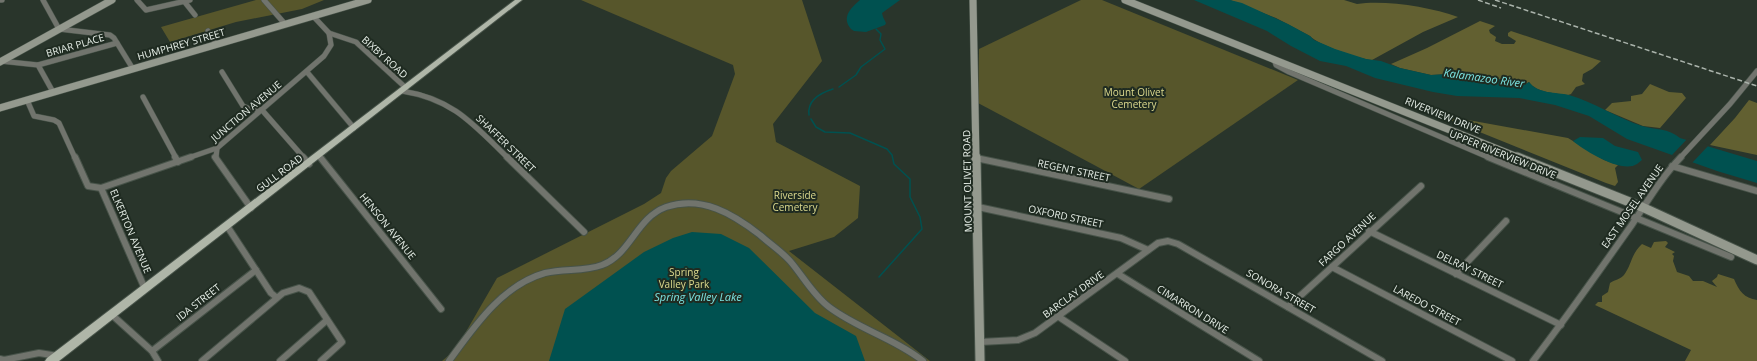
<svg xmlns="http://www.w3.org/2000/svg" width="1757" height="361" viewBox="0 0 1757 361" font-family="'Open Sans',sans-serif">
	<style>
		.green { fill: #57562b }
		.forest { fill: #626031 }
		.water { fill: #005150 }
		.pier { fill: #29352b }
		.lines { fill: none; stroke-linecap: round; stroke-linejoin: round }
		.stream { stroke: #005150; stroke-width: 1.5 }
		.street-far1-casing { stroke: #475349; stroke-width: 6 }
		.street-casing { stroke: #475349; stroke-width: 8 }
		.secondary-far1-casing { stroke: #475349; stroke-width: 8 }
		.secondary-casing { stroke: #475349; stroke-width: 11 }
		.primary-casing { stroke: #475349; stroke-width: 2 }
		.street-far1 { stroke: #71746d; stroke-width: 5 }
		.street { stroke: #71746d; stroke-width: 6 }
		.secondary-far1 { stroke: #94998e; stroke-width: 7 }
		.secondary { stroke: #94998e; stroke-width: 9 }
		.primary { fill: #afb6a8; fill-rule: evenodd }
		.rail { stroke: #aab3ab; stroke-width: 1.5; stroke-dasharray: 5 2.5; stroke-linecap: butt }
		.labels { text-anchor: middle; stroke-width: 4; stroke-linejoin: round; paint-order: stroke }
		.street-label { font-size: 10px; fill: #e6eee7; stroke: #1f2b21 }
		.park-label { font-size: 10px; fill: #ddda8e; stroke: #1f2b21 }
		.water-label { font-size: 11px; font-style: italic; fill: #7be3e1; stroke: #1f2b21 }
	</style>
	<rect width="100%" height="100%" fill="#29352b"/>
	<g class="green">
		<polygon points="256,0 324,0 302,9 236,22 170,42 161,27"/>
		<polygon points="581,0 802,0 822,61 773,124 776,142 860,186 858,218 834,237 789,251 930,361 442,361 456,349 497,278 644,204 661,193 666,178 671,171 712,136 735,74 733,65"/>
		<polygon points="1081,0 1102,0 1298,80 1139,189 978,103 979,49"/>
	</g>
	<g class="forest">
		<path d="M 1230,0 L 1344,0 L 1357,4 C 1386,0 1430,7 1458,17 L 1423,32 L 1372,60 C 1359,59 1318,45 1310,36 L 1276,18 Z"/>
		<path d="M 1480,21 L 1495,26 L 1489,30 L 1490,33 L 1496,37 L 1495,41 L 1502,44 L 1514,44 L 1516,41 L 1508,36 L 1508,33 L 1511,31 L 1601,61 L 1592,69 L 1583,74 L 1582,81 L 1585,84 L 1576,87 L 1571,94 L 1568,95 C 1555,93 1537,93 1529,82 L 1524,85 L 1510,84 L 1491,76 L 1468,80 L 1449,74 L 1431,75 L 1400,68 L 1391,64 L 1427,48 Z"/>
		<polygon points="1650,84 1669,92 1682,93 1686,98 1660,128 1643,126 1605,110 1612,103 1631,101 1631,96 1642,94"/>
		<polygon points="1749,100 1757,103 1757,155 1710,145 1735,118"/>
		<polygon points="1435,114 1568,138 1604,160 1618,165 1615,168 1618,182 1615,186 1606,183"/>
		<path d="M 1666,241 L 1668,243 L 1665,247 L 1675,252 L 1672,254 L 1674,256 L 1673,261 L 1677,272 L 1689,276 L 1693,281 L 1703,281 L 1717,287 L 1712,281 L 1717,277 L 1718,274 L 1734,279 C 1739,291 1744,298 1757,300 L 1757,361 L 1685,361 L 1691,350 L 1595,305 L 1598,302 L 1602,302 L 1602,296 L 1608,292 L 1610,283 C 1614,280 1621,279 1624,275 C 1632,264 1631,254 1642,244 L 1651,248 L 1654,242 Z"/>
	</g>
	<g class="water">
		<path d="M 860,0 L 900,0 L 882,13 L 883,17 L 886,23 L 885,25 L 866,32 L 854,31 L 851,29 C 841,17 851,8 860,0 Z"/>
		<path d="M 1194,0 L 1230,0 L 1242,3 L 1288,24 L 1310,36 L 1314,40 L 1335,49 L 1366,59 L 1381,61 L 1400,68 L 1431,75 L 1449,74 L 1468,80 L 1491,76 L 1511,84 L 1524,85 L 1529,82 C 1538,94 1556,92 1569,95 C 1594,102 1617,118 1642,126 C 1656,130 1668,128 1680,138 L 1757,161 L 1757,183 L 1717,171 L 1627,139 L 1589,116 L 1555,105 L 1519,98 L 1457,96 L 1433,92 L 1375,78 L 1346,66 L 1320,61 L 1291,46 L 1267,31 Z"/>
		<path d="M 1580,137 L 1603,138 L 1615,146 L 1638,152 L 1642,160 C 1640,161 1639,163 1637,164 C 1622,174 1585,151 1573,141 Z"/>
		<polygon points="692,232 721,234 749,248 815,313 856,336 865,361 549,361 565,309 644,252 673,238"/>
	</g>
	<polygon class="pier" points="1688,138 1709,145 1692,163 1672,155"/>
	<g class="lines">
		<g class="stream">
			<polyline points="839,87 856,75 861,67 885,49 880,40 881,34 876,29"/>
			<path d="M 809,115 C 807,100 820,93 833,89"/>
			<polyline points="811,119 816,127 825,132 850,133 887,149 892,155 894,164 910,179 910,197 920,217 922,229 879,277"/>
		</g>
		<g class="street-far1-casing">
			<g id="street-far1">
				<polyline points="0,0 2,0"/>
				<polyline points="43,0 59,29 110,35 114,38 133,69"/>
				<polyline points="137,0 146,10 190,0"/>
				<polyline points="183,0 195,15"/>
				<polyline points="264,0 285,24"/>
				<polyline points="313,16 329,33 356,42 406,88"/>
				<polyline points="208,31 216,44"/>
				<polyline points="1274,59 1276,65 1289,72 1490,158"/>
				<polyline points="0,61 38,65 53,92"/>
				<polyline points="38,65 117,43"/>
				<polyline points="222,72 243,106 250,109 262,110 304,158"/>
				<polyline points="307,72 354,128"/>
				<path d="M 402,91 C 453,99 473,124 508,158"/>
				<polyline points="143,97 176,158"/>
				<polyline points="27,100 34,116 54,120 59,123 75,158"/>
				<polyline points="319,156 321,158"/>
				<polyline points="188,158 217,148 324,56 331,45 329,33"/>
				<polyline points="216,158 217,148"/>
				<polyline points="1680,158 1730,104 1757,71"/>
			</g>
		</g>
		<g class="street-casing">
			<g id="street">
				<polyline points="75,157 88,186 101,188 145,289"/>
				<polyline points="175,157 178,162"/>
				<polyline points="215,157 251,208"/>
				<polyline points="303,157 309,164"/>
				<polyline points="320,157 441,309"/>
				<polyline points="507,157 584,232"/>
				<polyline points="1488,157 1731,257"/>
				<polyline points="976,158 1169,199"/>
				<polyline points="1672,166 1757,191"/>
				<polyline points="101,188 191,157"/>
				<polyline points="978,207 1121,238 1148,250"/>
				<polyline points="227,226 271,293 276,297"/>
				<polyline points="1369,231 1561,325"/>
				<polyline points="1332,267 1512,361"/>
				<polyline points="1118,274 1259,361"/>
				<polyline points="1456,274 1506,221"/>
				<polyline points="1288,307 1421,186"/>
				<polyline points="111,314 152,351 158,361"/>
				<polyline points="1059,317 1125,361"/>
				<polyline points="980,342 1018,340 1035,333 1158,243 1168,241 1178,244 1382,361"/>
				<polyline points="152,351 256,270"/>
				<polyline points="0,359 4,360 39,353 58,356"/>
				<polyline points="202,361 283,293 299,288 309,292 342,342 321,361"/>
				<polyline points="280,361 327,320"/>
				<path d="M 449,361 C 474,327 502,285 545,273 C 564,268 584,272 602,265 C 631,254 636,218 666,207 C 702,195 733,214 760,235 C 770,244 781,251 790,261 C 803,276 813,295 829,307 C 858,329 894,338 923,361"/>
				<path d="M 1533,361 C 1567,317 1599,271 1631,226 C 1647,202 1661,178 1681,157"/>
			</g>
		</g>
		<g class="secondary-far1-casing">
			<g id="secondary-far1">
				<polyline points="973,0 976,158"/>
				<polyline points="1125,0 1520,158"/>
				<polyline points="0,62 112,0"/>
				<polyline points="0,108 368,0"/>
			</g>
		</g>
		<g class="secondary-casing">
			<g id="secondary">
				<polyline points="976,157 980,361"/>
				<polyline points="1517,157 1642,207 1757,260"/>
			</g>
		</g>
		<g class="primary-casing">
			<polygon id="primary" points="515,0 522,0 59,361 45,361 47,358"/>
		</g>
		<use href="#street-far1" class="street-far1"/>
		<use href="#street" class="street"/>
		<use href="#secondary-far1" class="secondary-far1"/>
		<use href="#secondary" class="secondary"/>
		<use href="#primary" class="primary"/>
		<g class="rail">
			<polyline points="1478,0 1501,8"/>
			<polyline points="1495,0 1757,86"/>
		</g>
	</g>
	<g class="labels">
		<g class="street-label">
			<text transform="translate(181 44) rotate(-16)" y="4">HUMPHREY STREET</text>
			<text transform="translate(75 45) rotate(-16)" y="4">BRIAR PLACE</text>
			<text transform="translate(385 57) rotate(42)" y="4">BIXBY ROAD</text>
			<text transform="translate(246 111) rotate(-40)" y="4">JUNCTION AVENUE</text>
			<text transform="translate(1443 115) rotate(22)" y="4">RIVERVIEW DRIVE</text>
			<text transform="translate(506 143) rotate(44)" y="4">SHAFFER STREET</text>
			<text transform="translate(1503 154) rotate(22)" y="4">UPPER RIVERVIEW DRIVE</text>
			<text transform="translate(1074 170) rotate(12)" y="4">REGENT STREET</text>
			<text transform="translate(279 173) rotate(-37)" y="4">GULL ROAD</text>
			<text transform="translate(967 181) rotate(-91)" y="4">MOUNT OLIVET ROAD</text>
			<text transform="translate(1632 206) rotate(-55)" y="4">EAST MOSEL AVENUE</text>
			<text transform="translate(1066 216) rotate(12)" y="4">OXFORD STREET</text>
			<text transform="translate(388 226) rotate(51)" y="4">HENSON AVENUE</text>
			<text transform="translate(131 231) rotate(67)" y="4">ELKERTON AVENUE</text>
			<text transform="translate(1347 239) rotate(-43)" y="4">FARGO AVENUE</text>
			<text transform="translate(1470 269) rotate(26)" y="4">DELRAY STREET</text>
			<text transform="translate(1281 291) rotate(30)" y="4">SONORA STREET</text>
			<text transform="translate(1073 294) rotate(-36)" y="4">BARCLAY DRIVE</text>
			<text transform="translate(198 302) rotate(-38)" y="4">IDA STREET</text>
			<text transform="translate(1427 305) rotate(28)" y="4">LAREDO STREET</text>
			<text transform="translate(1193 309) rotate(32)" y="4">CIMARRON DRIVE</text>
		</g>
		<g class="park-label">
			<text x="1134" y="96">Mount Olivet<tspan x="1134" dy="12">Cemetery</tspan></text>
			<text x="795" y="199">Riverside<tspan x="795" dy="12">Cemetery</tspan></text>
			<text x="684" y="276">Spring<tspan x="684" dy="12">Valley Park</tspan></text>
		</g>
		<g class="water-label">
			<text transform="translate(1484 78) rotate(8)" y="4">Kalamazoo River</text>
			<text x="698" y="301">Spring Valley Lake</text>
		</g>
	</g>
</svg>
